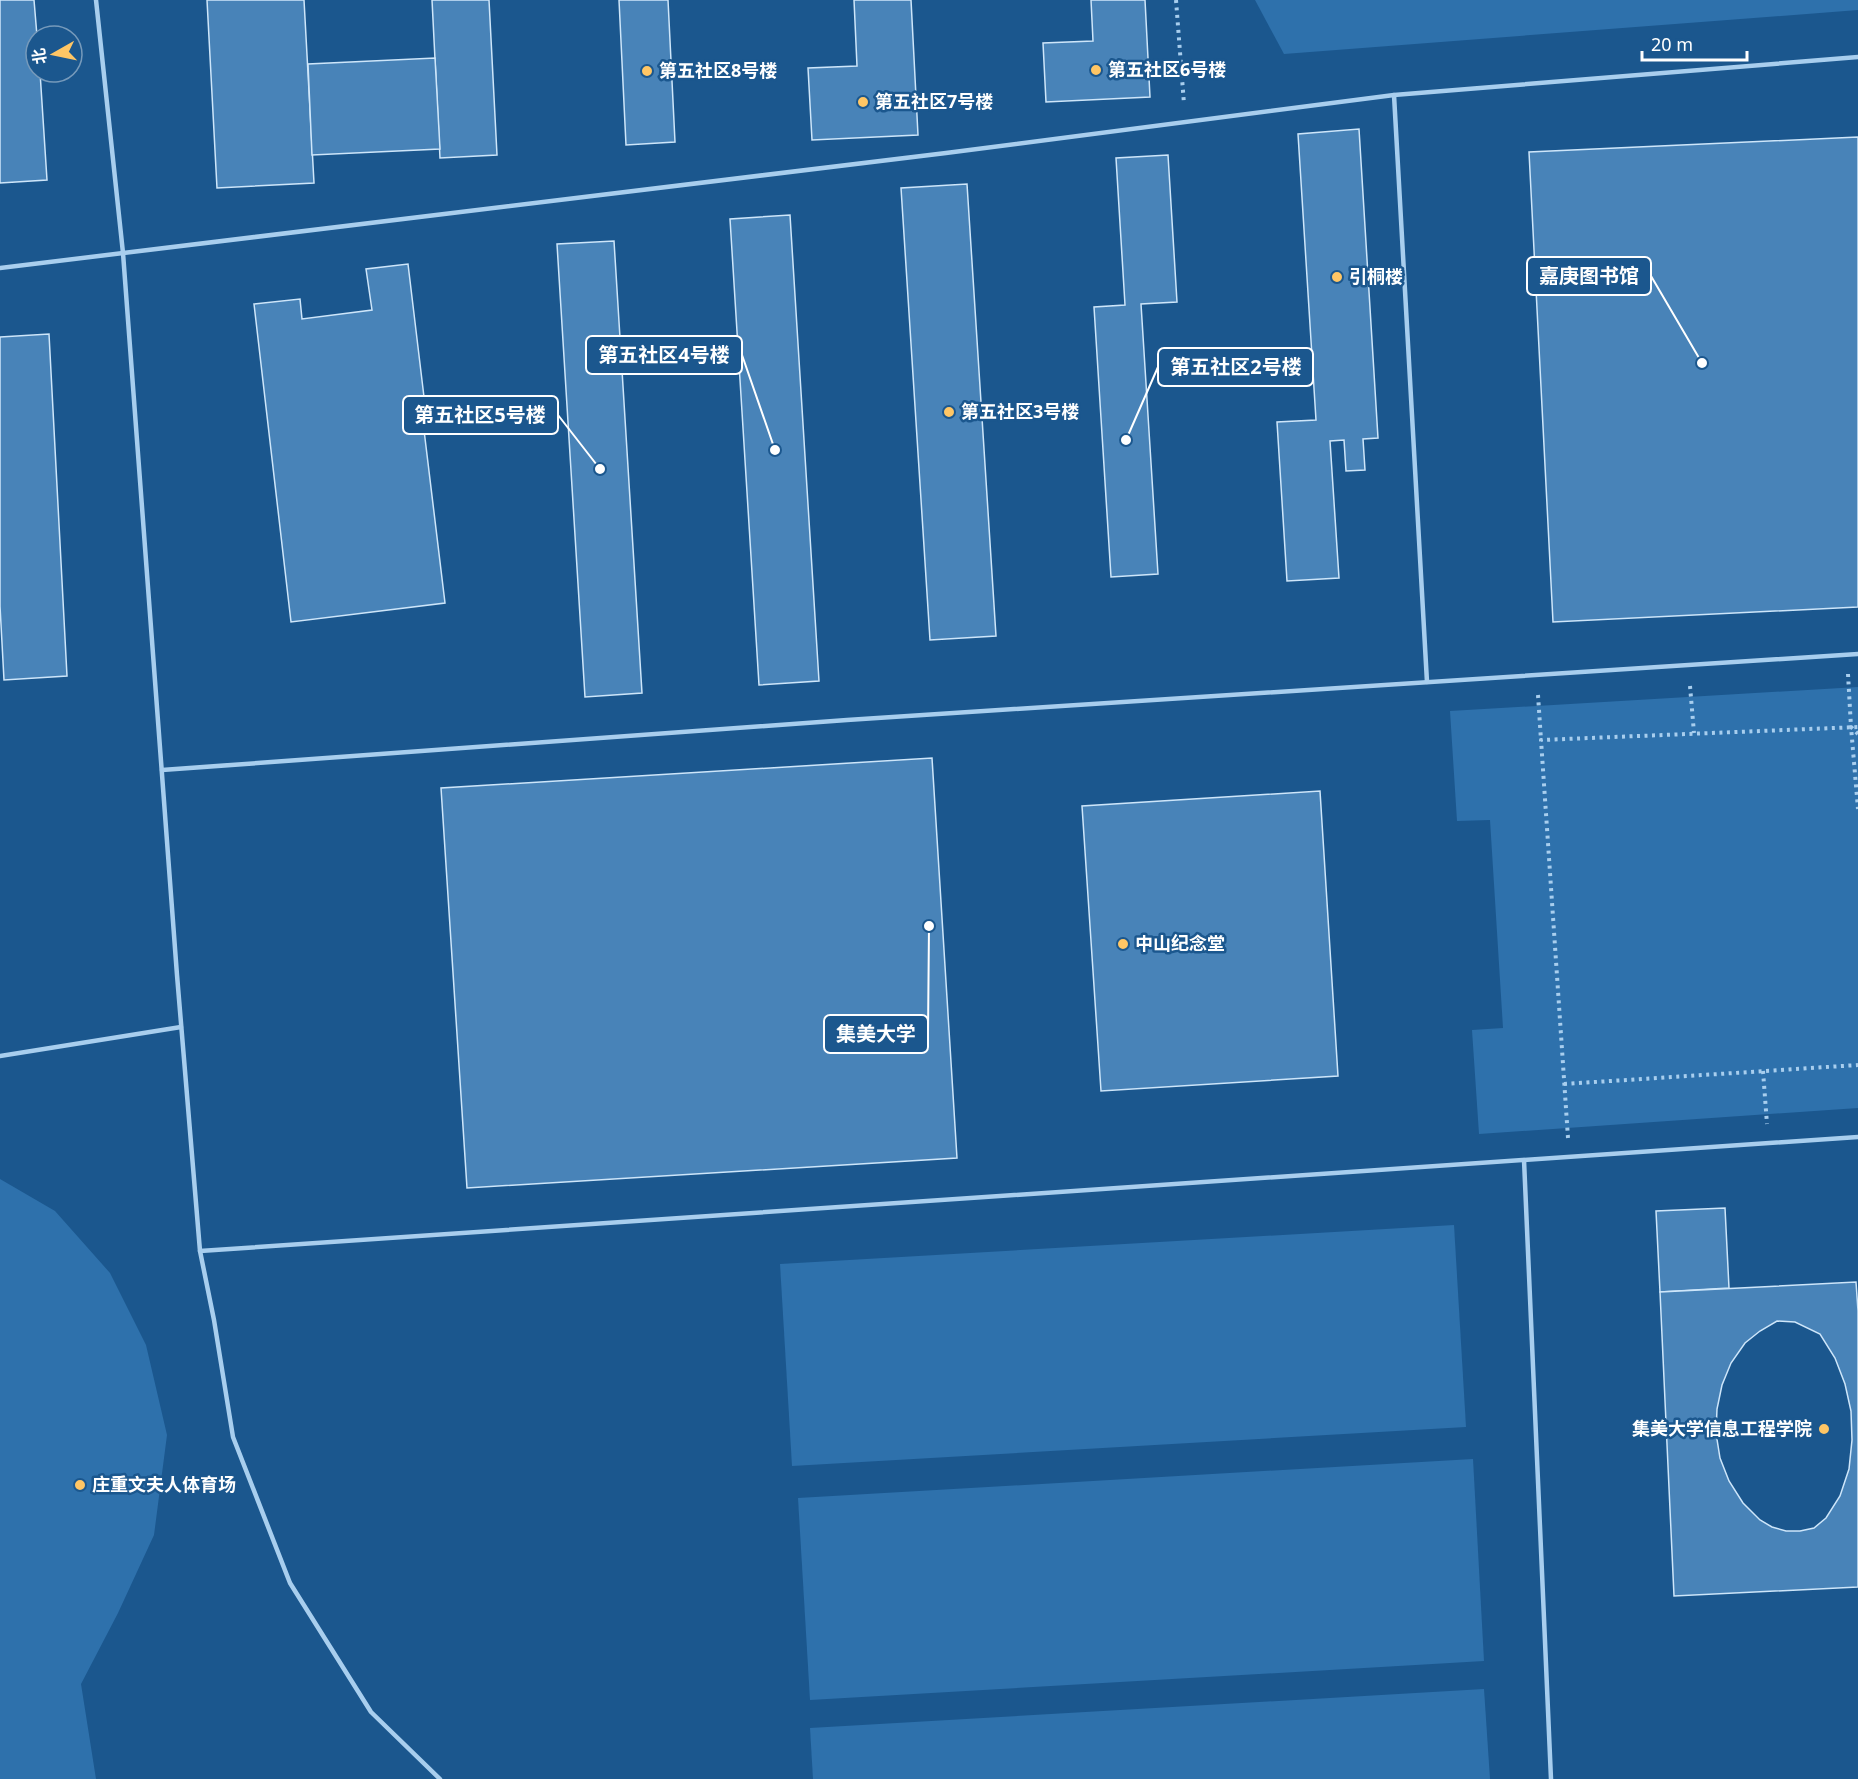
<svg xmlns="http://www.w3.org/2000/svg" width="1858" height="1779" viewBox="0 0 1858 1779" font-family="'Noto Sans','Noto Sans SC',sans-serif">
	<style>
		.green { fill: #2e71ac }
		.building { fill: #4883b8; stroke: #cee6fa; stroke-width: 1.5; fill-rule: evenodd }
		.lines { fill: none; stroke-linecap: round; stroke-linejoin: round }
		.path { stroke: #a8ceee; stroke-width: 4; stroke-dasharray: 3 4.5; stroke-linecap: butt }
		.lane { stroke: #a8ceee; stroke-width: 4.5 }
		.poi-dot { fill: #ffc665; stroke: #1b578e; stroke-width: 2 }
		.labels { text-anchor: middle; stroke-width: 5; stroke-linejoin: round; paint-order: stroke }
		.poi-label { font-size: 18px; font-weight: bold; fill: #fff; stroke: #1b578e; text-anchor: start }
		.leader { fill: none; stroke: #fff; stroke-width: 2 }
		.callout-dot { fill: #fff; stroke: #1b578e; stroke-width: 2 }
		.callout { fill: #1b578e; stroke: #fff; stroke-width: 2 }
		.callout-label { font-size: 20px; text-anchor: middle; font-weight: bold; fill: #fff }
	</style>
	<rect width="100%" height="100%" fill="#1b578e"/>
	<g class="green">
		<polygon points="1255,0 1858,0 1858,10 1284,54"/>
		<polygon points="1858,687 1858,1108 1479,1134 1472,1030 1503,1028 1490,820 1457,821 1450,711"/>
		<polygon points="0,1179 55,1211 110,1273 146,1345 167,1435 154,1535 118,1613 81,1684 96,1779 0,1779"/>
		<polygon points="1454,1225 1466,1427 792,1466 780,1264"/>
		<polygon points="1473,1459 1484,1661 810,1700 798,1498"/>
		<polygon points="1484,1689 1490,1779 813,1779 810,1728"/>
	</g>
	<g class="building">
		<polygon points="0,0 34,0 37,36 36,72 40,72 47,180 0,183"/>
		<polygon points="207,0 304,0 314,183 217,188"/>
		<polygon points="432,0 489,0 497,155 440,158"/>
		<polygon points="619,0 668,0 675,142 626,145"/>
		<polygon points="854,0 911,0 918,135 812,140 808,68 857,66"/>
		<polygon points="1091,0 1145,0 1150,97 1046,102 1043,43 1093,41"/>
		<polygon points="435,58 440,149 312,155 308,64"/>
		<polygon points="1359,129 1378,438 1363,439 1365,470 1346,471 1344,440 1330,441 1339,578 1287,581 1277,422 1316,420 1298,134"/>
		<polygon points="1858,137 1858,607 1553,622 1529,152"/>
		<polygon points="1168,155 1177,302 1141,304 1158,574 1111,577 1094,307 1125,305 1116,158"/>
		<polygon points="967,184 996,636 930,640 901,188"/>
		<polygon points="790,215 819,681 759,685 730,219"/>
		<polygon points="614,241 642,693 585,697 557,244"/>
		<polygon points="408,264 424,397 420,397 445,603 291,622 254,304 300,299 302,319 372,310 366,269"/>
		<polygon points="49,334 67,676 4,680 0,606 0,337"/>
		<polygon points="932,758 957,1158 467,1188 441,788"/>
		<polygon points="1320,791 1338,1076 1101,1091 1082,806"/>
		<polygon points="1725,1208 1729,1288 1660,1292 1656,1211"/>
		<path d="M 1856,1282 L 1858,1311 L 1858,1587 L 1674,1596 L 1660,1292 ZM 1777,1321 L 1795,1322 L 1820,1334 L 1835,1358 L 1845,1384 L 1851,1411 L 1852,1440 L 1849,1469 L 1840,1496 L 1826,1518 L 1814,1528 L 1800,1531 L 1786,1531 L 1772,1527 L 1760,1520 L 1743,1503 L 1729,1481 L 1720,1458 L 1716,1433 L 1717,1409 L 1722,1385 L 1731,1363 L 1745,1343 L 1760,1331 Z"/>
	</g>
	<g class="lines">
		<g class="path">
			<polyline points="1176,0 1184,104"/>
			<polyline points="1848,674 1851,727"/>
			<polyline points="1690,686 1694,733"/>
			<polyline points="1538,695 1541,740"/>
			<polyline points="1858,734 1851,727 1858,809"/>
			<polyline points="1763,1071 1767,1124"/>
			<polyline points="1564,1084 1858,1065"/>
			<polyline points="1568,1138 1541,740 1858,727"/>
		</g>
		<g class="lane">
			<polyline points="96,0 123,253 177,975 200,1251 214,1320 233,1437 290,1583 371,1712 440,1779"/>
			<polyline points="1394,95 1427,682"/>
			<polyline points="0,268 946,153 1394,95 1858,57"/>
			<polyline points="162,770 847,720 1858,654"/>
			<polyline points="0,1056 181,1027"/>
			<polyline points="1524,1160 1551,1779"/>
			<polyline points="200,1251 1858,1137"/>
		</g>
	</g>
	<g class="poi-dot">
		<circle cx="1096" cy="70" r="6"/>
		<circle cx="647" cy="71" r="6"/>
		<circle cx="863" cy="102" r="6"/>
		<circle cx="1337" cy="277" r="6"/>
		<circle cx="949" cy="412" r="6"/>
		<circle cx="1123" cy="944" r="6"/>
		<circle cx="1824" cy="1429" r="6"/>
		<circle cx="80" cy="1485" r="6"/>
	</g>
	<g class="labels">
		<g class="poi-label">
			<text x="1108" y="76">第五社区6号楼</text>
			<text x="659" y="77">第五社区8号楼</text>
			<text x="875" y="108">第五社区7号楼</text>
			<text x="1349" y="283">引桐楼</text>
			<text x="961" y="418">第五社区3号楼</text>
			<text x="1135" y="950">中山纪念堂</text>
			<text x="1812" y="1435" text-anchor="end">集美大学信息工程学院</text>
			<text x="92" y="1491">庄重文夫人体育场</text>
		</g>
	</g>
	<path class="leader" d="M1702 363L1651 276M775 450L742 355M1126 440L1158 367M600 469L558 415M929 926L928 1034"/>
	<g class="callout-dot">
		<circle cx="1702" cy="363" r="6"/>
		<circle cx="775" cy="450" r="6"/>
		<circle cx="1126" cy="440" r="6"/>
		<circle cx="600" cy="469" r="6"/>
		<circle cx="929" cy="926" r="6"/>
	</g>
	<g class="callout">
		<rect x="1527" y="257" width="124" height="38" rx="6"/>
		<rect x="586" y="336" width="156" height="38" rx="6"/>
		<rect x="1158" y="348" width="155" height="38" rx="6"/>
		<rect x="403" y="396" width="155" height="38" rx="6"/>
		<rect x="824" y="1015" width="104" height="38" rx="6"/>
	</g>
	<g class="callout-label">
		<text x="1589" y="283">嘉庚图书馆</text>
		<text x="664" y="362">第五社区4号楼</text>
		<text x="1236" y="374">第五社区2号楼</text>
		<text x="480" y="422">第五社区5号楼</text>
		<text x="876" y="1041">集美大学</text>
	</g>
	<g transform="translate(54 54) rotate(261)"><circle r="28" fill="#1b578e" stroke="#769abb" stroke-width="1.5"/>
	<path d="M0-4.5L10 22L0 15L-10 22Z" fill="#ffc665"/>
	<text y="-9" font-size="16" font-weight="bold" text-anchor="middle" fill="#ffffff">北</text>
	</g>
	<path d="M1642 51v9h105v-9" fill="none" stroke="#ffffff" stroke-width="3"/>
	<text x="1651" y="51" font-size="18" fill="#ffffff" stroke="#1b578e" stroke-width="4.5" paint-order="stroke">20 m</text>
</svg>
